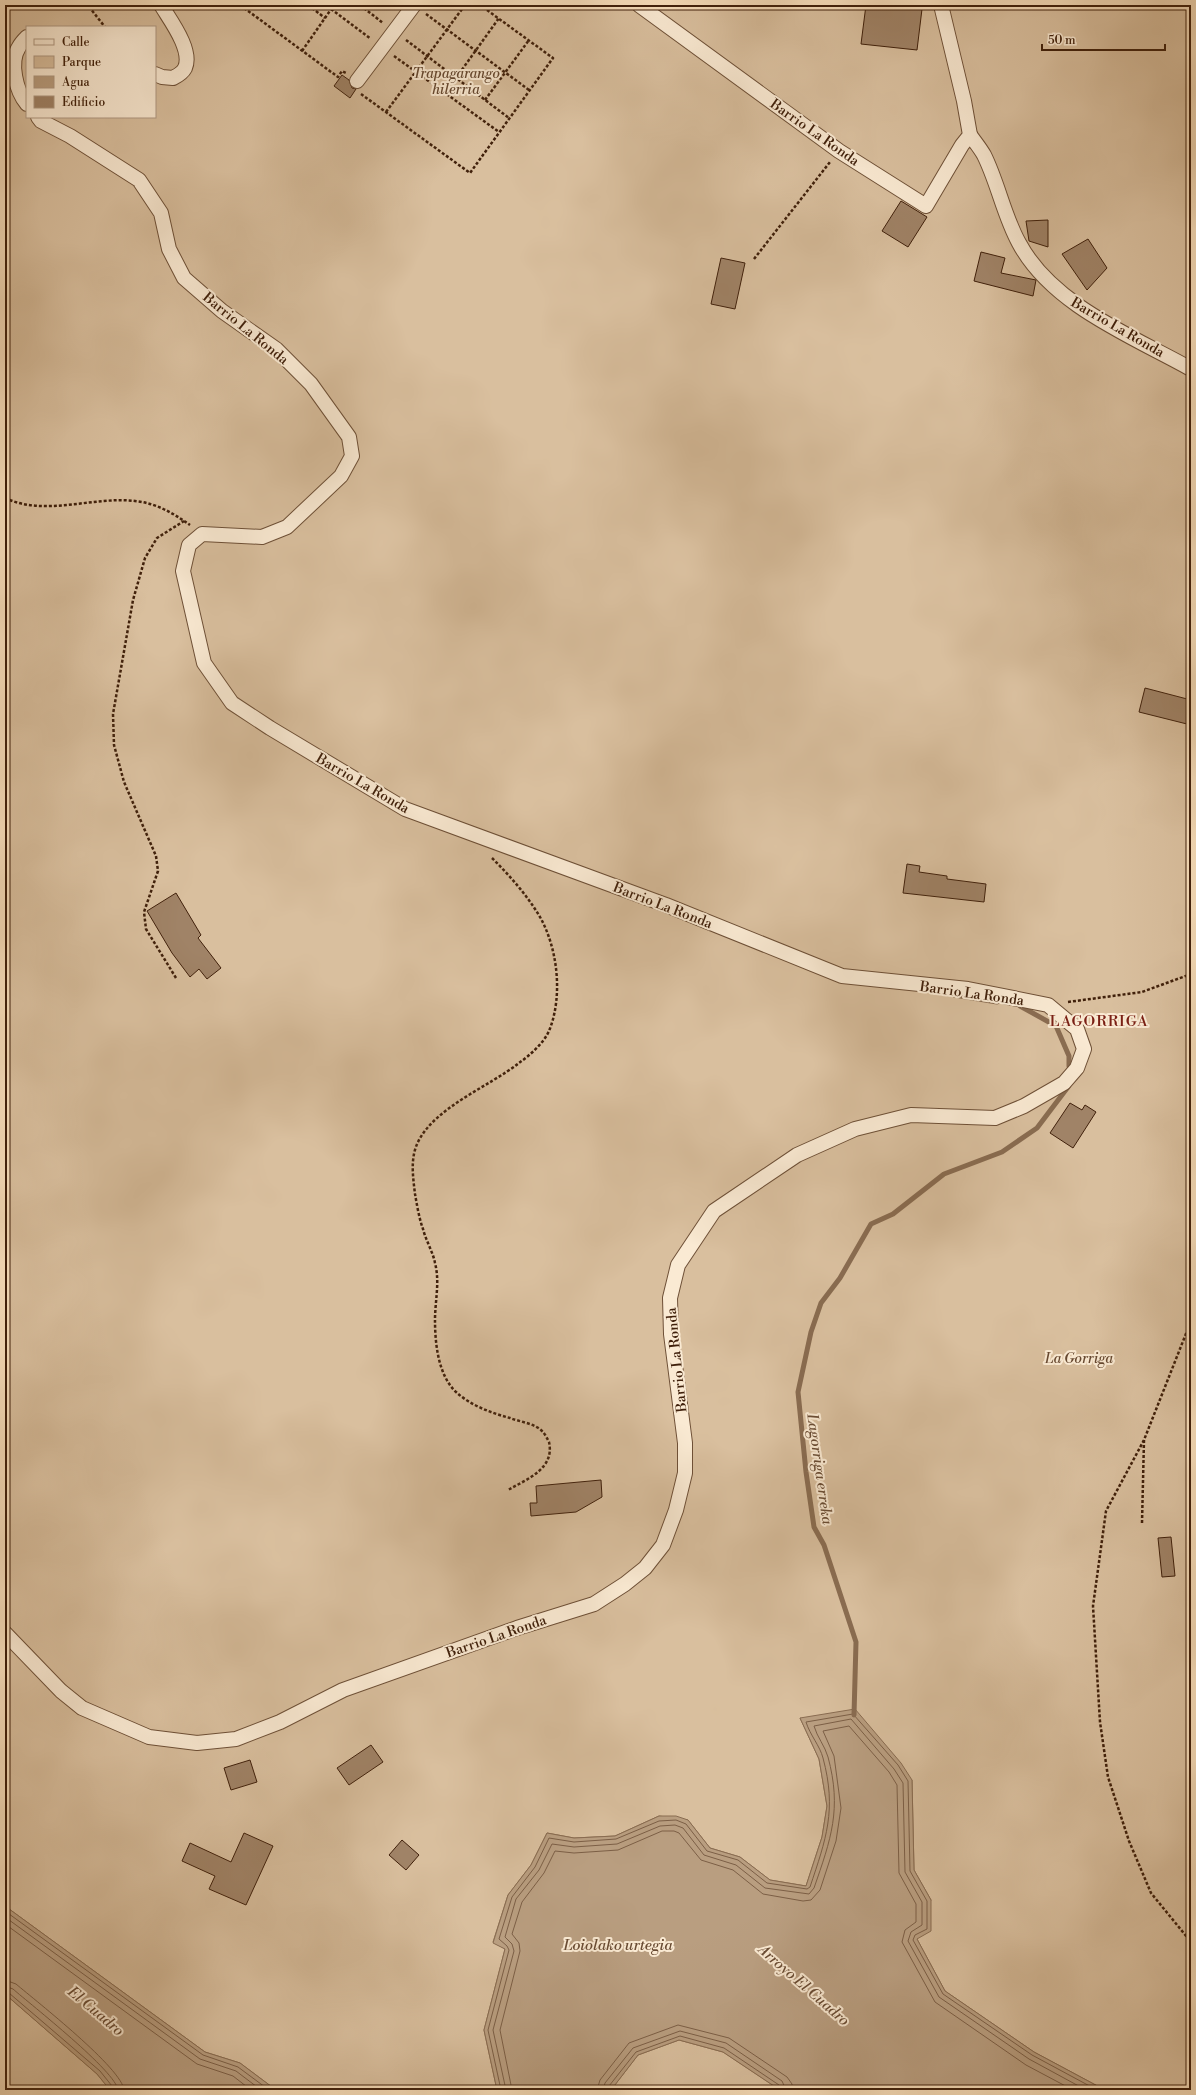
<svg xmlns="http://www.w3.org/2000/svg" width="1196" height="2095" viewBox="0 0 1196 2095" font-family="'Libre Bodoni',serif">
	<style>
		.green { fill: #d9bf9e; stroke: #8c7054; fill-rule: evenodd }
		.water { fill: #b99e80; stroke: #896c51 }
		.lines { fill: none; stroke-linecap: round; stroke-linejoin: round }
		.shore { stroke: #7c5f46; stroke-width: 1 }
		.stream { stroke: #896c51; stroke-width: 5 }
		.building { fill: #a08367; stroke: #40200b }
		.street-casing { stroke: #6e5037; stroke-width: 16 }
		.path { stroke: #40200b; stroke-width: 2.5; stroke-dasharray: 3 2; stroke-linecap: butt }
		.street { stroke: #faead3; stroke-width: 14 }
		.labels { text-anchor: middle; stroke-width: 4; stroke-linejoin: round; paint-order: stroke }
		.park-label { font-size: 14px; font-style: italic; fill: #664830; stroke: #faead3 }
		.street-label { font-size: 14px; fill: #40200b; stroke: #faead3 }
		.neighbourhood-label { font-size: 15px; letter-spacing: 1px; fill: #7a1f14; stroke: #faead3 }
		.water-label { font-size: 15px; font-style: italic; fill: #6a4c34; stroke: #faead3 }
	</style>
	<rect width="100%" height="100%" fill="#f8dfbc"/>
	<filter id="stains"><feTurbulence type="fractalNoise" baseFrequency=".005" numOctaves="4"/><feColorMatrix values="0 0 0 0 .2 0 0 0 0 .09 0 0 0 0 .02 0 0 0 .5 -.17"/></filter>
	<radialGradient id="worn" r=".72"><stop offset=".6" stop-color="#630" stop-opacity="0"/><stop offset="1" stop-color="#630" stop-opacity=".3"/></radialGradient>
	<g class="green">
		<path d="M 5,5 L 1191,5 L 1191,2090 L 1105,2090 L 1034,2052 L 945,1991 L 917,1939 L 931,1900 L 914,1870 L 912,1780 L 800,1718 L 819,1759 L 827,1806 L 822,1837 L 806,1886 L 770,1880 L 740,1857 L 710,1848 L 688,1820 L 659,1816 L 615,1836 L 574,1838 L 547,1833 L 531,1865 L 508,1895 L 493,1942 L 505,1949 L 484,2030 L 497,2090 L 276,2090 L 240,2063 L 205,2052 L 5,1906 ZM 27,27 L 155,27 L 155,117 L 27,117 Z"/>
		<polygon points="5,1994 97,2074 110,2090 5,2090"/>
		<polygon points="679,2040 723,2052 780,2090 611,2090 638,2055"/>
	</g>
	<g class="water">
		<polygon points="855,1709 901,1763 912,1780 914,1870 931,1900 931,1931 917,1939 945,1991 1034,2052 1105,2090 780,2090 723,2052 679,2040 638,2055 611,2090 497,2090 484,2030 505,1949 493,1943 508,1895 531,1865 547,1833 574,1838 615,1836 659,1816 676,1816 688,1820 710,1848 740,1857 770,1880 806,1886 822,1837 827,1806 819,1759 800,1718"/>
		<polygon points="5,1906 205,2052 240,2063 276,2090 110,2090 97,2074 5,1994"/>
	</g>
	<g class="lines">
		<g class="shore">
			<polyline points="5,1911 203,2055 238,2067 269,2090"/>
			<polyline points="5,1917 200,2059 236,2071 261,2090"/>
			<polyline points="5,1924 197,2064 233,2076 251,2090"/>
			<path d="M 5,1980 L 16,1984 C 36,2001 123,2069 124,2090"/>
			<path d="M 5,1986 L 13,1989 C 30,2004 117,2072 118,2090"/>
			<polyline points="5,1992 9,1993 100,2071 112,2086 113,2090"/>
			<path d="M 501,2090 L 488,2030 L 509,1950 L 507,1946 L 499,1939 L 512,1897 L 535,1867 L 549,1838 L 574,1842 L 616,1839 L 659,1821 L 676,1820 L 686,1824 L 707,1851 L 738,1860 L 767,1883 L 807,1889 L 810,1887 C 826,1839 837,1810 823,1758 C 820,1746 810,1735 806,1722 L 853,1714 L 898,1765 L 908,1781 L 910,1871 L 927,1901 L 927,1929 L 915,1935 L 913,1940 L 943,1994 L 1032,2055 L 1097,2090"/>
			<path d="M 506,2090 L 493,2030 L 514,1951 L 512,1944 L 505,1937 L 516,1899 L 539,1870 L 552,1844 L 574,1847 L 617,1844 L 660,1826 L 675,1825 L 683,1828 L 704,1855 L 736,1865 L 765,1888 L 809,1894 L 814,1888 C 831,1839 842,1809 828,1757 C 825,1746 817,1737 814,1726 L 851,1719 L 894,1769 L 903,1783 L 905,1872 L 922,1902 L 922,1925 L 911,1932 L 908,1941 L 939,1997 L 1029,2059 L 1086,2090"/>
			<polyline points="512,2090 500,2030 520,1951 519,1943 512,1934 522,1902 544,1873 555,1851 574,1853 618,1850 662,1831 674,1831 679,1833 701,1860 733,1870 763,1894 803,1901 811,1900 820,1890 836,1841 841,1808 834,1756 823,1731 849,1726 889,1772 897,1785 899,1873 916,1904 916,1922 905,1930 902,1942 935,2002 1026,2065 1073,2090"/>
			<polyline points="597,2090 600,2080 629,2043 678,2025 729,2038 787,2077 792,2084 792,2090"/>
			<polyline points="603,2090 605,2083 633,2048 680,2031 726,2043 782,2081 786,2090"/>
			<polyline points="608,2090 609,2086 636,2052 680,2036 724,2048 779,2085 781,2090"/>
		</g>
		<g class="stream">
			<polyline points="954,995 997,1002"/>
			<polyline points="1020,1006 1056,1026 1069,1056 1069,1066"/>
			<polyline points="854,1715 856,1642 824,1545 814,1527 806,1472 798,1392 811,1332 821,1303 840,1278 871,1224 893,1214 944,1174 1002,1152 1037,1128 1068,1087"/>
		</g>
	</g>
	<g class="building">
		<polygon points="866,5 922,9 917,50 861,44"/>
		<polygon points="342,75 349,80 352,88 356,89 350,98 334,86"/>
		<polygon points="901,201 927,217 908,247 882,231"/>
		<polygon points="1048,220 1048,247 1029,241 1026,221"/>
		<polygon points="1088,239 1107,268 1087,290 1062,254"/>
		<polygon points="981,252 1005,258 1001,273 1036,280 1033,296 974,281"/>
		<polygon points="721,258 745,263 735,309 711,304"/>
		<polygon points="1145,688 1191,700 1191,725 1139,712"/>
		<polygon points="907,864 920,866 919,872 947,876 947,879 986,884 984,902 903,893"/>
		<polygon points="176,893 201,935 198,938 221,968 207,979 199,969 190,977 172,953 147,911"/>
		<polygon points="1070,1103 1082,1110 1085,1105 1096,1112 1073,1148 1050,1133"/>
		<polygon points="601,1480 602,1497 576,1512 531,1516 530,1503 537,1503 536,1486"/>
		<polygon points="1171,1537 1175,1576 1162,1577 1158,1538"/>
		<polygon points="371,1745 383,1762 349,1785 337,1768"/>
		<polygon points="250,1760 257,1782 231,1790 224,1768"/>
		<polygon points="244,1833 273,1846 246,1905 209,1889 215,1876 182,1861 190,1843 231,1862"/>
		<polygon points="402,1840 419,1855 406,1870 389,1855"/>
	</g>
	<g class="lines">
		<g class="street-casing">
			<g id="street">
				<polyline points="639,5 839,151 926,206 962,145 970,135 964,101 941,5"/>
				<path d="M 27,37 C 24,40 21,43 19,47 C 9,62 16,91 27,104"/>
				<path d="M 155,74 L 162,77 L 173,78 C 177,76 183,72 185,68 C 193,50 170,20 161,5"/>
				<polyline points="357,81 414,5"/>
				<path d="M 970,135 C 975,142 980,148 984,155 C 998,183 1004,216 1019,243 C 1052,305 1132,336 1191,369"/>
				<polyline points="5,1633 61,1691 82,1708 149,1737 197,1743 236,1739 280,1722 343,1690 517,1628 594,1604 625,1584 645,1568 663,1545 676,1510 685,1473 685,1443 671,1334 670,1298 678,1265 714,1211 797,1155 855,1129 911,1115 995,1118 1024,1106 1064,1083 1077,1068 1084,1049 1077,1029 1048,1005 968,989 842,976 666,905 405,809 270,728 232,703 204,663 183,571 189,545 202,534 262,537 287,527 341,476 352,456 349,437 311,384 276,349 222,311 184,278 169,249 161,213 139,180 70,136 41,121 38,117"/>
			</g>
		</g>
		<g class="path">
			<polyline points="84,5 90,8 105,27"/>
			<polyline points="240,5 338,77 342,71 346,73"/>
			<polyline points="308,5 325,18"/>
			<polyline points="360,5 383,23"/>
			<polyline points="331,9 371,39"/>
			<polyline points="426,14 529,90"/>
			<polyline points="406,40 509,118"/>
			<polyline points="302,51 334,5"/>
			<polyline points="394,56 499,132"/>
			<polyline points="456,78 499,18"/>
			<polyline points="361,94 470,173 553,58 480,5"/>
			<polyline points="485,100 529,40"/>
			<polyline points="386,112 465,5"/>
			<polyline points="754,259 830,162"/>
			<path d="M 5,498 C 45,517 93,496 135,501 C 156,503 173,513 190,525"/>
			<path d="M 492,858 C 510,876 527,895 540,917 C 558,949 563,997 549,1031 C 543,1044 530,1055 519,1063 C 490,1086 435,1107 418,1142 C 410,1158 413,1177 415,1194 C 417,1205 419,1218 423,1229 C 426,1241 433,1252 435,1263 C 440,1282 435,1301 435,1320 C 435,1343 438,1375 456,1392 C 470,1405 491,1413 510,1418 C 520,1422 535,1423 543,1432 C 545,1434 548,1440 549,1442 C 555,1469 527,1479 508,1490"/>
			<polyline points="176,978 146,929 144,912 158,871 156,856 124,782 114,745 113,714 133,600 145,558 157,538 184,521"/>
			<polyline points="1068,1002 1142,992 1191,974"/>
			<polyline points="1144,1440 1106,1511 1093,1606 1100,1722 1108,1777 1129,1841 1151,1893 1191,1942"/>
			<polyline points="1142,1523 1144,1440 1191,1321"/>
		</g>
		<use href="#street" class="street"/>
	</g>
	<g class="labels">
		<g class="park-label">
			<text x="456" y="78">Trapagarango<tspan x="456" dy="16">hilerria</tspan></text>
			<text x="1079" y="1363">La Gorriga</text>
		</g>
		<g class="street-label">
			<text transform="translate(815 132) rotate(35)" y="5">Barrio La Ronda</text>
			<text transform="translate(1118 327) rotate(30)" y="5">Barrio La Ronda</text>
			<text transform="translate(246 328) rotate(39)" y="5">Barrio La Ronda</text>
			<text transform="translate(363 783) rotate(30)" y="5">Barrio La Ronda</text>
			<text transform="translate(663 905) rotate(21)" y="5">Barrio La Ronda</text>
			<text transform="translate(972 993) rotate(8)" y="5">Barrio La Ronda</text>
			<text transform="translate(676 1360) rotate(-96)" y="5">Barrio La Ronda</text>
			<text transform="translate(496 1636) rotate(-19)" y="5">Barrio La Ronda</text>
		</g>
		<g class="neighbourhood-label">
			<text x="1099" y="1026">LAGORRIGA</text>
		</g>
		<g class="water-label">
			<text transform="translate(820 1469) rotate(82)" y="5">Lagorriga erreka</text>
			<text x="618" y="1950">Loiolako urtegia</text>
			<text transform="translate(804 1985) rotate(41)" y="5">Arroyo El Cuadro</text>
			<text transform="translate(96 2011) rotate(40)" y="5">El Cuadro</text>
		</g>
	</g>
	<rect width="1196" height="2095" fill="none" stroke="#f8dfbc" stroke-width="20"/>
	<rect x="6" y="6" width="1184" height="2083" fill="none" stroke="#40200b" stroke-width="2"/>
	<rect x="10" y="10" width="1176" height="2075" fill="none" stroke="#40200b"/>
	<rect x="26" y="26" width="130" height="92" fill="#faead3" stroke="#b09983"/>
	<rect x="34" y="39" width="20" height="6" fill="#faead3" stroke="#b09983"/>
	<text x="62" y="46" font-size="12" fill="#40200b">Calle</text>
	<rect x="34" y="56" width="20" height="12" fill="#d9bf9e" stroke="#b09983"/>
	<text x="62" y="66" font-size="12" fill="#40200b">Parque</text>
	<rect x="34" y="76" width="20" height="12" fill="#b99e80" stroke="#b09983"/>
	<text x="62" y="86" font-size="12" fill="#40200b">Agua</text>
	<rect x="34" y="96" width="20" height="12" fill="#a08367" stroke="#b09983"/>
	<text x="62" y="106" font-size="12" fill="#40200b">Edificio</text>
	<path d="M1042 44v6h123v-6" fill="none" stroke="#40200b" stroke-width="2"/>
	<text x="1048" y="44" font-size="12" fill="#40200b" stroke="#faead3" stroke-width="3" paint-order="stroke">50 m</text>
	<rect width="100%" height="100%" filter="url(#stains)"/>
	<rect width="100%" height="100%" fill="url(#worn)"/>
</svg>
